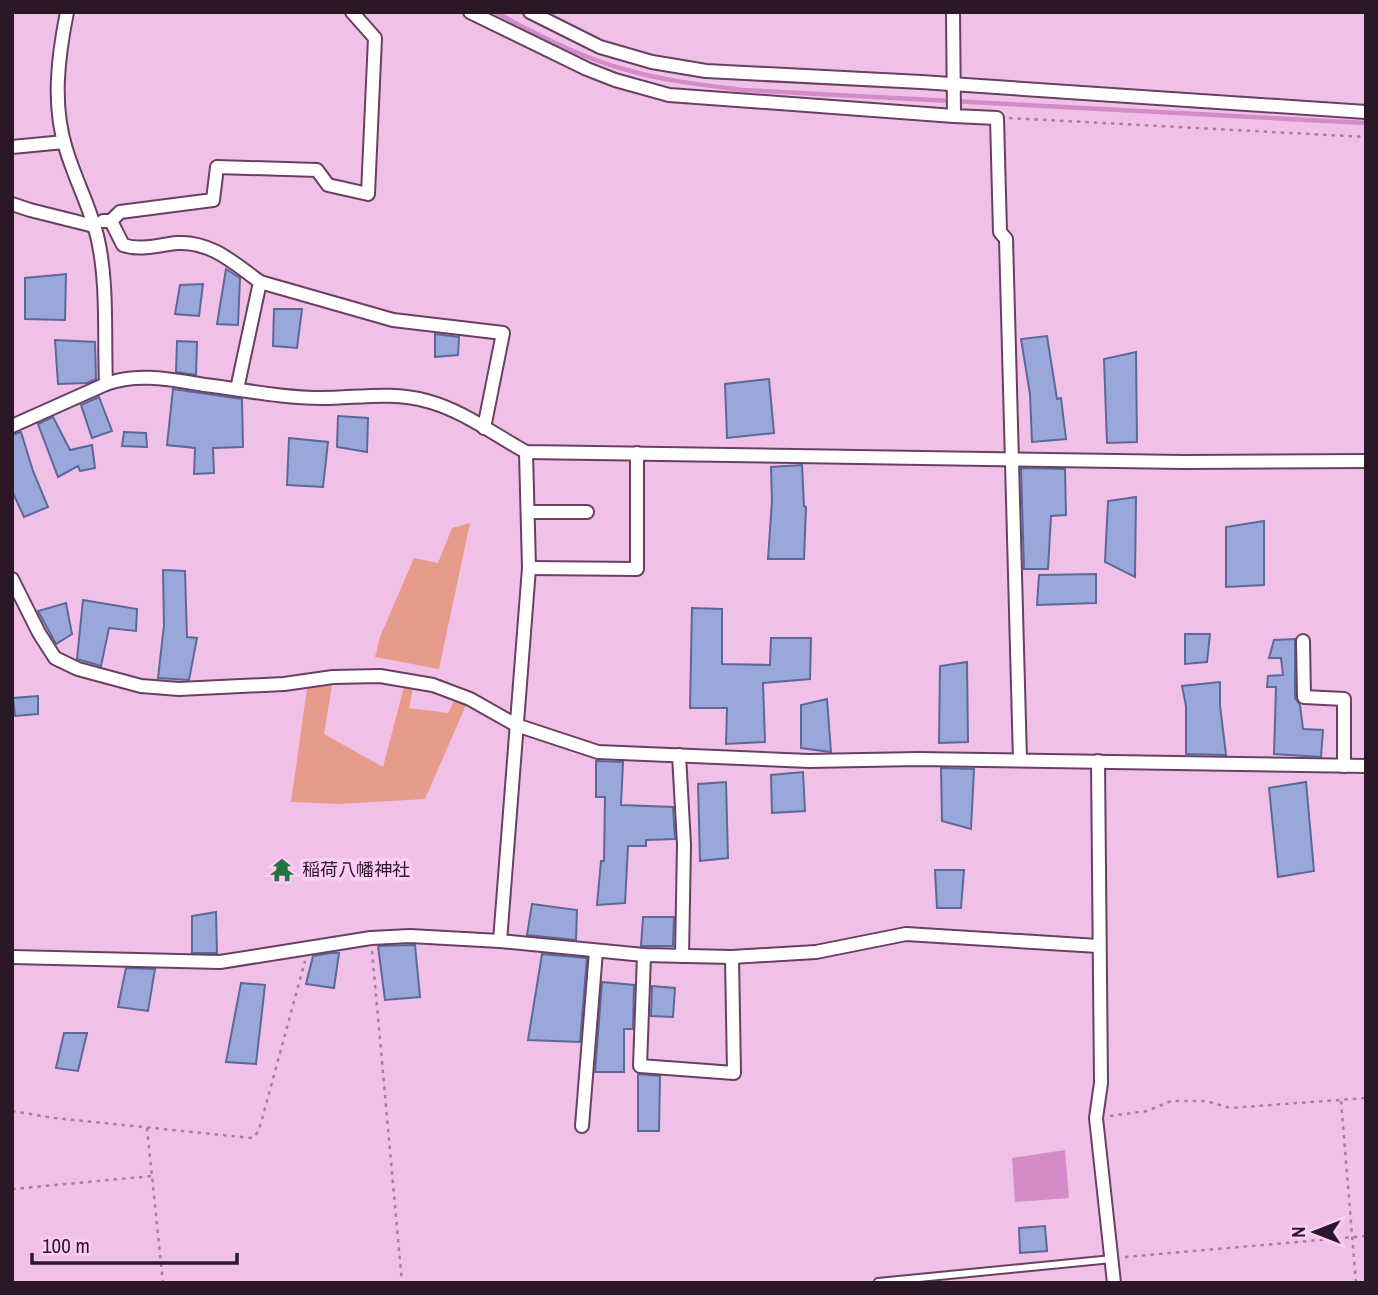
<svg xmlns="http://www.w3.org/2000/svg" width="1378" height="1295" viewBox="0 0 1378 1295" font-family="'Archivo Narrow','Noto Sans JP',sans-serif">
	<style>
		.green { fill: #e79b8a }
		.water { fill: #d38cc7 }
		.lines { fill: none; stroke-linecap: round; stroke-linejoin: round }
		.stream { stroke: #d38cc7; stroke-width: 4.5 }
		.building { fill: #9aa7da; stroke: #5c6897; stroke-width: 2 }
		.lane-casing { stroke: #694062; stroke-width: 10 }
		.street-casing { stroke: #694062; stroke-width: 16 }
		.path { stroke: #a57f9d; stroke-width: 2.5; stroke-dasharray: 3.5 5; stroke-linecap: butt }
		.lane { stroke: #fff; stroke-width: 6 }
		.street { stroke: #fff; stroke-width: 12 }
		.labels { text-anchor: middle; stroke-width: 7; stroke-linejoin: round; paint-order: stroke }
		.poi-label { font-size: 18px; fill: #2a1827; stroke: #fecdf5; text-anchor: start }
	</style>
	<rect width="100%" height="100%" fill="#f1c0e7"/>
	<g class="green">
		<polygon points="470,523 439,669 375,657 380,637 414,558 438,563 452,528"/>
		<polygon points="332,685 324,734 383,767 404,687 413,688 409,708 448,713 455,699 466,705 425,799 340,804 291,802 307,688"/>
	</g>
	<polygon class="water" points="1065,1150 1069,1198 1015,1202 1012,1158"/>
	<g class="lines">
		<path class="stream" d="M 495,12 C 536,34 581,58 627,70 C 665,81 704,85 743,90 L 1366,123"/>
	</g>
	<g class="building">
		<polygon points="226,269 240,278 238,325 217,324"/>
		<polygon points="66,274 65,320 25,319 25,278"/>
		<polygon points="203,284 199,316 175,314 180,285"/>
		<polygon points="274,309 302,309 297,348 273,346"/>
		<polygon points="435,334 459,337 458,355 435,357"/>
		<polygon points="1047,336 1057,399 1061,398 1066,439 1032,442 1030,394 1021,339"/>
		<polygon points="55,340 95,342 96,379 87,383 58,384"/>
		<polygon points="177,341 197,342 196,375 176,372"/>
		<polygon points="1136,352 1137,442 1107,443 1104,359"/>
		<polygon points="769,379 774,433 727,438 725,384"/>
		<polygon points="173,389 242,399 243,447 213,448 214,473 194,474 195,448 167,445"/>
		<polygon points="99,397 112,431 92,438 81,405"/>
		<polygon points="338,416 368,418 367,452 337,447"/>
		<polygon points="53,417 70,450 92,445 95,468 80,471 78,466 58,477 38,424"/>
		<polygon points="21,432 33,471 48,507 24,517 12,491 12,435"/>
		<polygon points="124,432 146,433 147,447 122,446"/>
		<polygon points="289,438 328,442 323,487 287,485"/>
		<polygon points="802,465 804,506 806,507 804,559 768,559 772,501 771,467"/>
		<polygon points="1021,468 1065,469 1066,515 1051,516 1048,569 1024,569"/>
		<polygon points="1136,497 1135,577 1105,562 1108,501"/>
		<polygon points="1264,521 1264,585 1226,587 1226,527"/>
		<polygon points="163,570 185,571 187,637 197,638 189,680 158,678 164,625"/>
		<polygon points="1096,574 1096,603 1037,605 1039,575"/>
		<polygon points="83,600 137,609 136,631 109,628 101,666 77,659"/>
		<polygon points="66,603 72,634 56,644 38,611"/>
		<polygon points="692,608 722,609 722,664 770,665 771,638 811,638 810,679 763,683 765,742 726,744 727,708 690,708"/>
		<polygon points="1185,634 1210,634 1207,662 1185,664"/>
		<polygon points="1295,639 1295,698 1300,705 1303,729 1323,730 1321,757 1274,754 1276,687 1267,687 1268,676 1283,675 1281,658 1269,658 1274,640"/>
		<polygon points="967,662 968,742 939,743 940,666"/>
		<polygon points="1220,682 1220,705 1226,755 1186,754 1186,706 1182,686"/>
		<polygon points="38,696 38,714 15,716 13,698"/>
		<polygon points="827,699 831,752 801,748 801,705"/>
		<polygon points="596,761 623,762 621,805 673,807 675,839 646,840 646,846 628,846 625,903 597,905 601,861 604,861 605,797 596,797"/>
		<polygon points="941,768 974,769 971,829 942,821"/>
		<polygon points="803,772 805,811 772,813 771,775"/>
		<polygon points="726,782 728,858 700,861 698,784"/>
		<polygon points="1306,782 1314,871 1278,877 1269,788"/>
		<polygon points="935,870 964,870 961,908 937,908"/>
		<polygon points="532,904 577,910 576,940 527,935"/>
		<polygon points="216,912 217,953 192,953 192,916"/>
		<polygon points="643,917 674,917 673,946 641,946"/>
		<polygon points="415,945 420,997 385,1000 378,946"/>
		<polygon points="331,953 339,953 334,988 306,984 313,956"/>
		<polygon points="542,954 587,958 580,1042 528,1040"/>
		<polygon points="126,968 155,969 148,1011 118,1007"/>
		<polygon points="602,982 634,985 633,1029 624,1029 624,1072 595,1072"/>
		<polygon points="241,983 265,985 256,1064 226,1062"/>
		<polygon points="652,986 675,988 673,1017 651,1016"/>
		<polygon points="64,1033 87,1033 78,1071 56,1068"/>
		<polygon points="638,1074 660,1076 659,1131 638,1131"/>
		<polygon points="1045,1226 1047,1251 1020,1253 1019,1228"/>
	</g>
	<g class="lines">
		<g class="lane-casing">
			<polyline id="lane" points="878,1282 1112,1259"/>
		</g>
		<g class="street-casing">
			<g id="street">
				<polyline points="470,12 587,69 615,80 669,95 954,116"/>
				<polyline points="530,12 600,47 652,62 706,71 921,82 1366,112"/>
				<polyline points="953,12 954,116 997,118 1000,232 1006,239 1020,760"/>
				<polyline points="12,147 64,142"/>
				<polyline points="12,204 30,210 94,226"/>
				<path d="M 103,221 L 111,221 L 123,245 C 141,251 158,245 177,243 C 211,241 234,263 260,282 L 237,389"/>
				<polyline points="111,221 120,212 213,200 217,167 317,170 328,185 368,194 375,38 352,12"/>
				<polyline points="260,282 393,320 503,333 484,428"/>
				<path d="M 106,384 C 138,372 173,380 205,385 C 244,390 283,398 322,398 C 357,398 392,391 427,401 C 462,410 495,435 526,452 L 1183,462 L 1366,461"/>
				<path d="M 12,426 L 106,384 C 104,337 108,286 98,240 C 91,208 75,180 66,149 C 52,105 58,57 67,12"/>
				<polyline points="529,512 587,512"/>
				<polyline points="529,568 637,569 637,453"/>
				<polyline points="12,579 39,633 55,658 78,669 141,686 179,689 284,684 333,677 380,676 433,685 470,699 516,725 598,752 809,761 918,759 1366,766"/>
				<polyline points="1303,641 1304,697 1344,699 1344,766"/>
				<polyline points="679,755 684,844 682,956"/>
				<polyline points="1098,761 1101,1083 1096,1118 1114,1283"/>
				<polyline points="500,941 529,568 526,452"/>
				<polyline points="644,955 640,1066 734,1073 732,957"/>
				<polyline points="12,957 220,962 371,938 410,936 500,941 644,955 732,957 816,952 906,934 1098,946"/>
				<polyline points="582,1126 596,951"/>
			</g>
		</g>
		<g class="path">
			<polyline points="1009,118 1366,137"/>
			<polyline points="372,951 402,1283"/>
			<polyline points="1341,1101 1356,1283"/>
			<polyline points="12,1111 54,1118 252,1138 258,1132 261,1123 305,961"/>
			<polyline points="1110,1116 1147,1111 1171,1101 1206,1101 1230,1108 1366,1098"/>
			<polyline points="147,1128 163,1283"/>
			<polyline points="12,1189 152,1176"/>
			<polyline points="1125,1257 1366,1236"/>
		</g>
		<use href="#lane" class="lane"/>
		<use href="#street" class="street"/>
	</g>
	<defs>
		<g id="temple-bare" transform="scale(1.89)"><path d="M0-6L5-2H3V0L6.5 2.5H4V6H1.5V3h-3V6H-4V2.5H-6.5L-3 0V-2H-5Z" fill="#237242" stroke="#fecdf5" stroke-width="2.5" paint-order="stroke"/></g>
	</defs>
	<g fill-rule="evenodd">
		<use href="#temple-bare" x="282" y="870"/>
	</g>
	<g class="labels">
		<g class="poi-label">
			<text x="302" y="876">稲荷八幡神社</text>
		</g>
	</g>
	<rect width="1378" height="1295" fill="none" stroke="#2a1827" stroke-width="28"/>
	<g transform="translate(1315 1232) rotate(270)" stroke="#fecdf5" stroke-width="5" paint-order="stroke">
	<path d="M0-5L12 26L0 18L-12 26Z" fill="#2a1827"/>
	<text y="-10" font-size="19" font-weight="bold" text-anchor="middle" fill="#2a1827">N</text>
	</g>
	<path d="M32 1253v10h205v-10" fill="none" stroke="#2a1827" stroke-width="3.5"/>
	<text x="42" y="1253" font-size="21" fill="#2a1827" stroke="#fecdf5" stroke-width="5" paint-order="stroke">100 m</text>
</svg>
